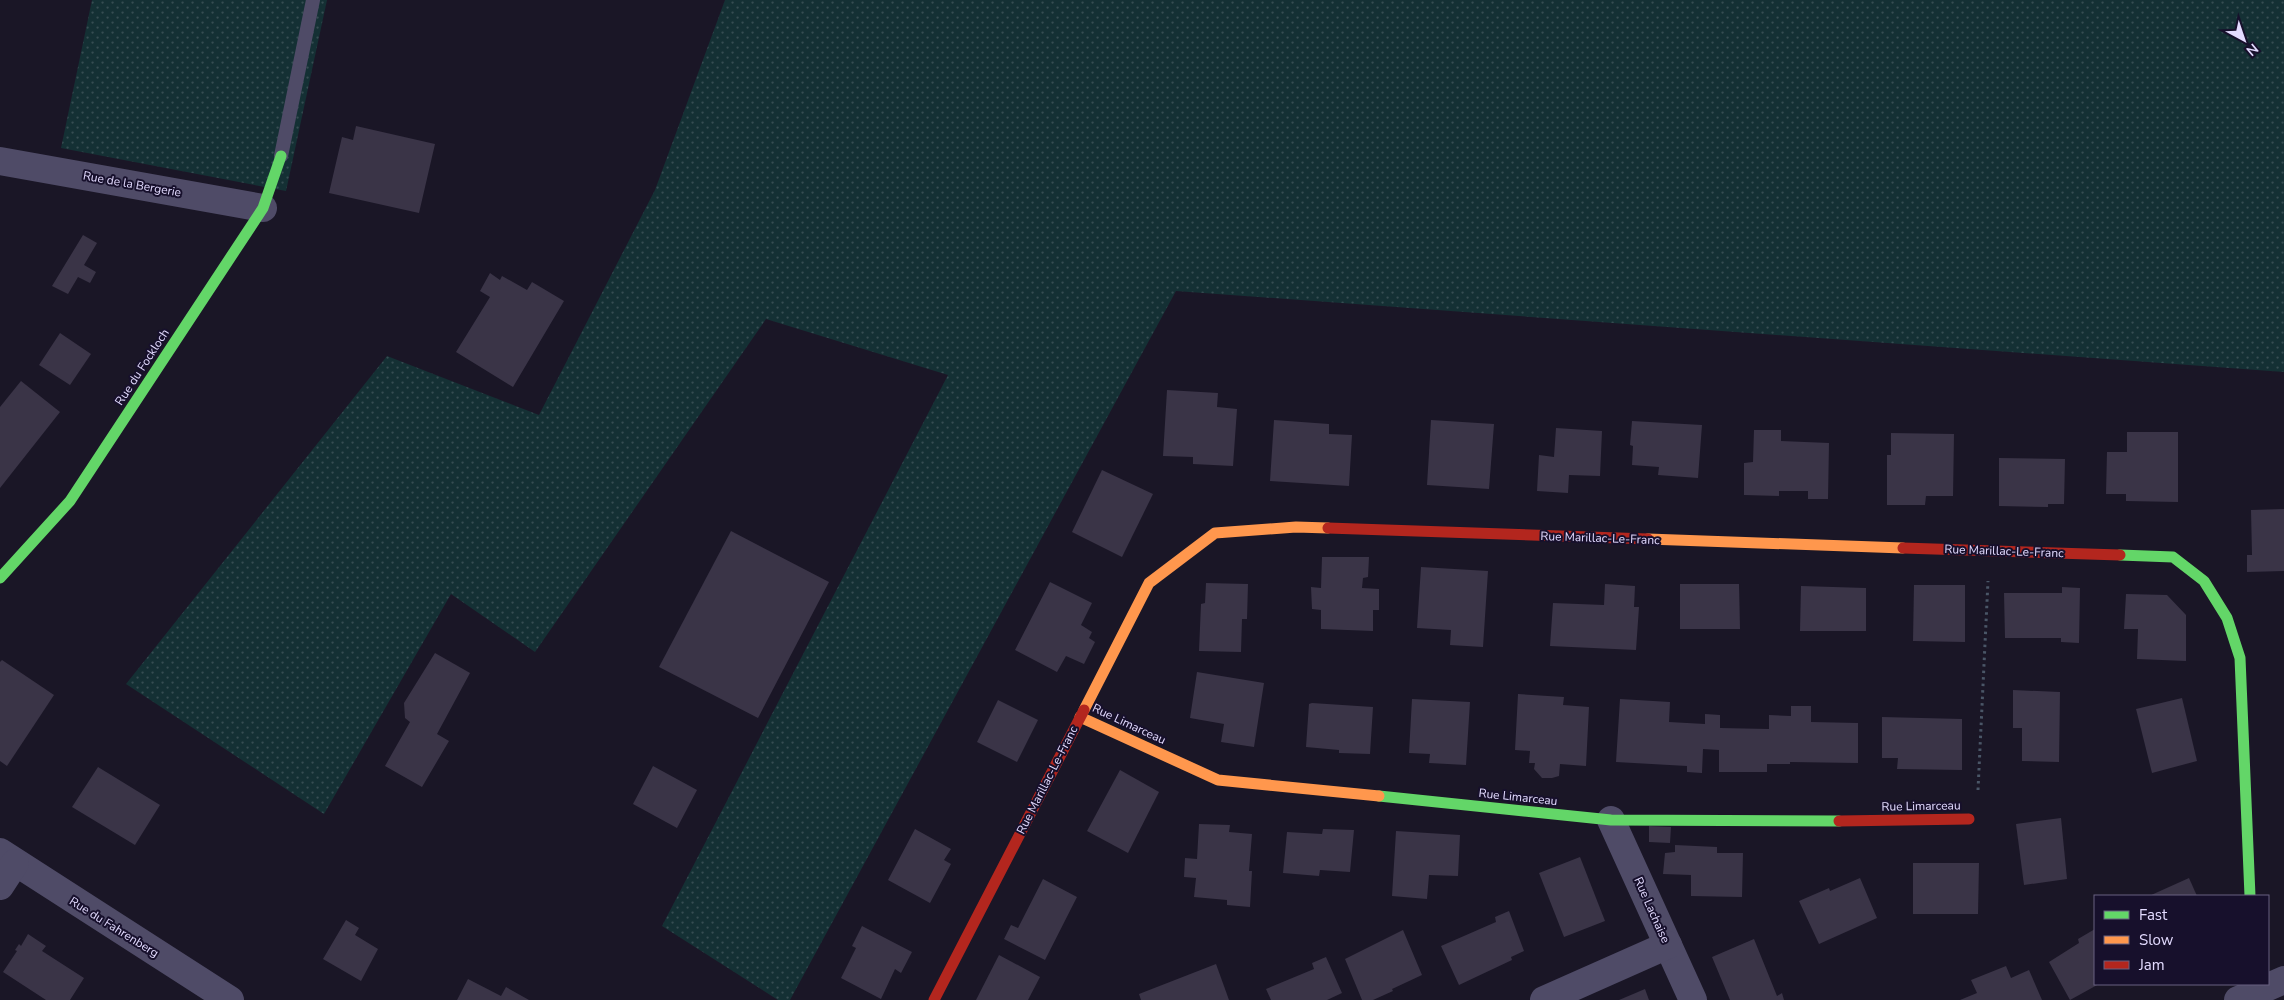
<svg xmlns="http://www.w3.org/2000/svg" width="2284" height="1000" viewBox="0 0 2284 1000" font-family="'Nunito Sans',sans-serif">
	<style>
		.grass { fill: url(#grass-dots) }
		.building { fill: #3a3447 }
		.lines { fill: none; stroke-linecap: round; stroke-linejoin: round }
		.path { stroke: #4a5667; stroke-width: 3; stroke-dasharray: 2.5 4; stroke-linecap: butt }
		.lane { stroke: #4f4b67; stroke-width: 14 }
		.street { stroke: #4f4b67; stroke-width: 28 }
		.fast { stroke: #63d668; stroke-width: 11 }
		.slow { stroke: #ff974d; stroke-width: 11 }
		.jam { stroke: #b3261e; stroke-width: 11 }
		.labels { text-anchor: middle; stroke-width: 4; stroke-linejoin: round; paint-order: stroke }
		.street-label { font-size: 12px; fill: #e3dbff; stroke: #17102c }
	</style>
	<defs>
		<pattern id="grass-dots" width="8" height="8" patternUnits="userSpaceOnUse" patternTransform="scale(1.25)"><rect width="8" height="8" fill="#143034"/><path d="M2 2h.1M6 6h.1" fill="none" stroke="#364d52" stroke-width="1.8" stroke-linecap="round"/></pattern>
	</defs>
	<rect width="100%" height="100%" fill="#1a1626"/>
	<g class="grass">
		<polygon points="92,0 327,0 286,191 61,148"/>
		<polygon points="725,0 2284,0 2284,372 1176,291 790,1000 778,1000 662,926 948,375 766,319 535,652 451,594 324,814 126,684 387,356 539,415 655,190"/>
	</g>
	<g class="building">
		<polygon points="356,126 435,144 419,213 329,193 342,137 353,140"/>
		<polygon points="83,235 97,243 84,265 96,272 90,283 78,277 68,294 52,286"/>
		<polygon points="490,273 500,280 502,276 527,290 532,282 564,301 513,387 456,352 490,297 480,291"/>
		<polygon points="60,333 91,354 70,385 39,365"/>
		<polygon points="21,381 60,412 0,488 0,407"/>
		<polygon points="1167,390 1218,393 1217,407 1237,409 1233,466 1193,464 1193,457 1163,456"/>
		<polygon points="1274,420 1329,424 1329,434 1352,435 1349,486 1270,481"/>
		<polygon points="1431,420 1494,424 1489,489 1427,485"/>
		<polygon points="1632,421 1702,425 1698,478 1658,475 1659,467 1632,465 1633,446 1630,445"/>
		<polygon points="1556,428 1602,431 1600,476 1569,475 1568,493 1537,491 1539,455 1554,457"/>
		<polygon points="1754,430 1781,430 1781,441 1829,443 1828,499 1808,499 1808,491 1779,491 1779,496 1744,495 1744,463 1753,462"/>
		<polygon points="2127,432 2178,432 2178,502 2126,501 2126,494 2106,494 2107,452 2127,452"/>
		<polygon points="1891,433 1954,434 1953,496 1926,496 1925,505 1887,505 1887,455 1891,455"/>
		<polygon points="1999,458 2065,459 2064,504 2048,504 2048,507 1999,506"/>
		<polygon points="1102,470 1153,494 1122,557 1072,532"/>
		<polygon points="2284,509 2284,571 2247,572 2247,555 2252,555 2251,510"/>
		<polygon points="731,531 829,582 758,718 659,667"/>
		<polygon points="1322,557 1369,557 1368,577 1363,578 1362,588 1379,589 1379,610 1373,610 1373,631 1321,629 1321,610 1312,609 1311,587 1321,588"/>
		<polygon points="1421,567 1488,571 1483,647 1450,645 1451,630 1417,628"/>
		<polygon points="1050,582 1092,603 1081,625 1092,632 1089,638 1095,642 1084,664 1066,656 1057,672 1015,650"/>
		<polygon points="1206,583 1248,584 1247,619 1242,619 1241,652 1199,651 1201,604 1205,603"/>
		<polygon points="1605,584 1635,586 1634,607 1639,607 1636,650 1550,646 1553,603 1604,605"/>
		<polygon points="1680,584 1739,584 1740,629 1680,629"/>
		<polygon points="1914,585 1965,585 1965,642 1913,641"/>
		<polygon points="1801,586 1866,588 1866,631 1800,631"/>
		<polygon points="2062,587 2080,588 2079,643 2061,642 2061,638 2005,638 2004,593 2062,593"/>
		<polygon points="2126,594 2167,595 2186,615 2186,661 2137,659 2138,629 2124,629"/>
		<polygon points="435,653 470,673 437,734 449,741 422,787 385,766 410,722 405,718 404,703"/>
		<polygon points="2,660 54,695 7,766 0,761 0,662"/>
		<polygon points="1197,672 1264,683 1254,747 1221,742 1224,724 1190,718"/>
		<polygon points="2013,690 2060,692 2059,762 2022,761 2022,728 2013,728"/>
		<polygon points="1518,694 1564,697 1563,705 1589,707 1586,766 1560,764 1559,776 1552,778 1542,778 1534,769 1535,763 1529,763 1530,751 1515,750"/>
		<polygon points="2182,698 2197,761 2152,773 2136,709"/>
		<polygon points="1412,699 1470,702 1466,765 1429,763 1430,754 1409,753"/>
		<polygon points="1620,699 1670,702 1669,722 1705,724 1705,714 1720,715 1720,728 1769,729 1769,715 1791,716 1791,706 1811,706 1811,722 1858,723 1858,763 1790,762 1790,764 1767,764 1767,772 1719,772 1719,750 1703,749 1702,773 1687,772 1687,766 1616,762"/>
		<polygon points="998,700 1038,720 1017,762 977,742"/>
		<polygon points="1312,703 1373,707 1370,754 1339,753 1339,750 1306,747 1309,704"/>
		<polygon points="1882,717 1962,719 1962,770 1897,769 1898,758 1882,758"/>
		<polygon points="653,766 697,790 677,828 633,804"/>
		<polygon points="98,767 160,805 135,845 72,807"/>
		<polygon points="1120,770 1159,792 1128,853 1087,831"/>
		<polygon points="2061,818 2067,879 2024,885 2016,824"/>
		<polygon points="1199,824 1230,825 1229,832 1252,834 1249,871 1252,871 1250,907 1227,905 1227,900 1194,897 1196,878 1184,877 1185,858 1197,859"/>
		<polygon points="1649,826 1671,827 1670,843 1649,842"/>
		<polygon points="915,829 951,849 944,860 951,864 930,903 888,880"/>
		<polygon points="1323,829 1354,830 1350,872 1320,870 1319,876 1283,873 1287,832 1322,834"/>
		<polygon points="1396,831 1460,835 1458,876 1429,875 1427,899 1392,896"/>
		<polygon points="1675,845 1717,847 1717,853 1743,853 1742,897 1691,896 1691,875 1663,874 1665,853 1675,852"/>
		<polygon points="1580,857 1605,921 1564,937 1539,873"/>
		<polygon points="1913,863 1979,863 1978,914 1913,914"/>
		<polygon points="1860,878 1877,918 1819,944 1799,901 1829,888 1830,891"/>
		<polygon points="2189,878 2197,896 2149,896"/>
		<polygon points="1043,879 1077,897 1045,960 1004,939 1011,925 1018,928"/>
		<polygon points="1509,911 1524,951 1511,957 1512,960 1459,985 1441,946 1496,922 1495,917"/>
		<polygon points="346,920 359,928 355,935 378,949 361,981 323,959"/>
		<polygon points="862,926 912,952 901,973 895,969 881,999 841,978 856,948 852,946"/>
		<polygon points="2095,929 2095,984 2099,984 2070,1000 2049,962 2079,943 2078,939"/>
		<polygon points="1403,930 1422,975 1392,989 1393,991 1373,1000 1362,1000 1345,959"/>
		<polygon points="28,934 46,946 42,951 84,978 70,1000 46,1000 3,972 17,951 15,950 19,944 21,946"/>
		<polygon points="1754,939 1777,996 1782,993 1784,1000 1730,1000 1712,957"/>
		<polygon points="999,955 1040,977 1028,1000 976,1000"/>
		<polygon points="1326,957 1342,993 1327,1000 1271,1000 1266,989 1314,969 1312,963"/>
		<polygon points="1216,964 1229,1000 1141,1000 1139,994"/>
		<polygon points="2006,966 2011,978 2029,970 2042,1000 1960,1000 1977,993 1971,980"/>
		<polygon points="468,979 501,996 506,987 529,1000 457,1000"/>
		<polygon points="1645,989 1649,1000 1619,1000"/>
	</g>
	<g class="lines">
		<polyline class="path" points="1978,790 1988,581"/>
		<polyline class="lane" points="281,156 313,0"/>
		<g class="street">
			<polyline points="0,161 263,208"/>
			<polyline points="1611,820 1693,1000"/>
			<polyline points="0,852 230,1000"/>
			<polyline points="0,886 15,863"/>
			<polyline points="1544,1000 1668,945"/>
			<polyline points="2238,1000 2284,980"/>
		</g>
		<g class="fast">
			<polyline points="2120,555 2173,557 2204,581 2227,618 2240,658 2250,896"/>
			<polyline points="0,578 70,501 263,208 281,156"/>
			<polyline points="1379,796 1611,820 1839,821"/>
		</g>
		<g class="slow">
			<polyline points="1648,539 1903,548"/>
			<polyline points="1084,710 1149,583 1215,533 1296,527 1328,528"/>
			<polyline points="1080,717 1218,780 1379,796"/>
		</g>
		<g class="jam">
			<polyline points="1328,528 1648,539"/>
			<polyline points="1903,548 2120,555"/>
			<polyline points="1839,821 1969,819"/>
			<polyline points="934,1000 1084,710"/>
		</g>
	</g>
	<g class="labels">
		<g class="street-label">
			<text transform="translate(132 184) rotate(10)" y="4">Rue de la Bergerie</text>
			<text transform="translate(142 367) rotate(-57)" y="4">Rue du Fockloch</text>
			<text transform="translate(1600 538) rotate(2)" y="4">Rue Marillac-Le-Franc</text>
			<text transform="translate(2004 551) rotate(2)" y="4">Rue Marillac-Le-Franc</text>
			<text transform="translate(1129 724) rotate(25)" y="4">Rue Limarceau</text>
			<text transform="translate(1047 780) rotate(-63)" y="4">Rue Marillac-Le-Franc</text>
			<text transform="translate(1518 797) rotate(6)" y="4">Rue Limarceau</text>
			<text transform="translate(1921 806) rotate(-1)" y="4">Rue Limarceau</text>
			<text transform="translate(1652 910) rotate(66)" y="4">Rue Lachaise</text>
			<text transform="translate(114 927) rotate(32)" y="4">Rue du Fahrenberg</text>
		</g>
	</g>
	<rect x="2094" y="895" width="175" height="90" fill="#17102c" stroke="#696180"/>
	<rect x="2104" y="911" width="25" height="8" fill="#63d668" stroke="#696180"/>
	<text x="2139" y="920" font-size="15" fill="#e3dbff">Fast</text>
	<rect x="2104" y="936" width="25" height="8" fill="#ff974d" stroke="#696180"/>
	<text x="2139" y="945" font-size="15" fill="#e3dbff">Slow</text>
	<rect x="2104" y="961" width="25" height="8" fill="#b3261e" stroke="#696180"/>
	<text x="2139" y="970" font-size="15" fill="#e3dbff">Jam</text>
	<g transform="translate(2244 40) rotate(140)" stroke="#17102c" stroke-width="4" paint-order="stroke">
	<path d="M0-4L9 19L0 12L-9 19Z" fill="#e3dbff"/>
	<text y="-8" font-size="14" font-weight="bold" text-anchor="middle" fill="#e3dbff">N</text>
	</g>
</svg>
